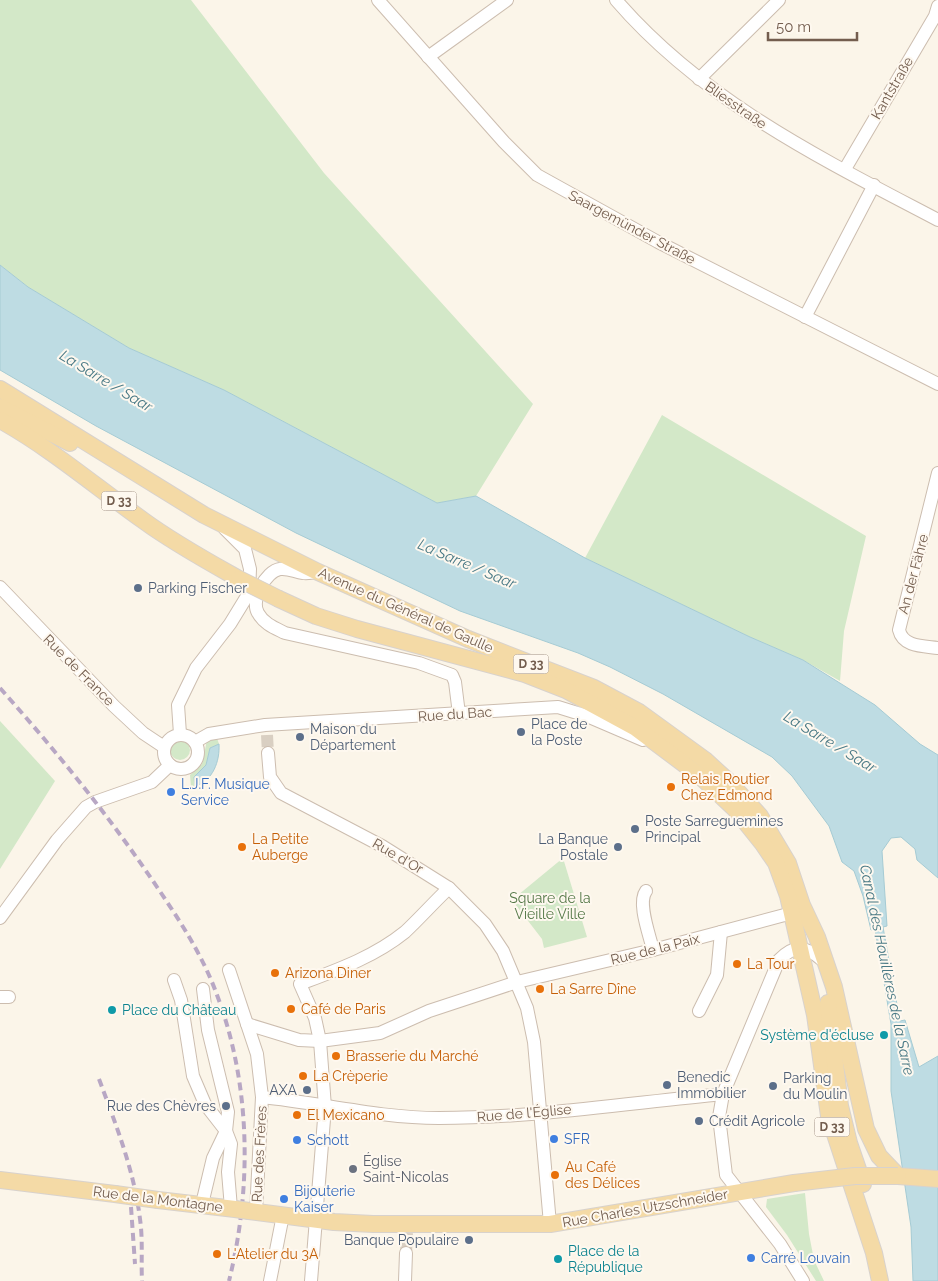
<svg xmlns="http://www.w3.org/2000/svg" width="938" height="1281" viewBox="0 0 938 1281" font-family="Raleway,sans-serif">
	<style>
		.green { fill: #d3e8c8 }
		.water { fill: #bedce3; stroke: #a5cbd4 }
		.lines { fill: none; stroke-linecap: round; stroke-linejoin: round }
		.minor-tunnel { stroke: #d9cfc2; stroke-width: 12; stroke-dasharray: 12 6; stroke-linecap: butt }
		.minor-casing { stroke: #ccbdaf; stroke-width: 14 }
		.major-casing { stroke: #d8d2cd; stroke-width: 18 }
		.minor { stroke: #fff; stroke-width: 12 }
		.major { stroke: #f4daa6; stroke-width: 16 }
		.rail { stroke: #b8a7c4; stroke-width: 4; stroke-dasharray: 8 5; stroke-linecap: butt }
		.major-bridge-casing { stroke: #d8d2cd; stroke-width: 18; stroke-linecap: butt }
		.major-bridge { stroke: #f4daa6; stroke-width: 16 }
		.service-dot { fill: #5c6f8a; stroke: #fef8ef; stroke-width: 2 }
		.food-dot { fill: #e8710a; stroke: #fef8ef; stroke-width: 2 }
		.shop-dot { fill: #3f7fe0; stroke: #fef8ef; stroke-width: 2 }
		.culture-dot { fill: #0f9aa8; stroke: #fef8ef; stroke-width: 2 }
		.worship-dot { fill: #6b7280; stroke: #fef8ef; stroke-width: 2 }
		.labels { text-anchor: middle; stroke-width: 4; stroke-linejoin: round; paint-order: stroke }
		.shield { fill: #fef8ef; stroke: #9d8c7e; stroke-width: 1 }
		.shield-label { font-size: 12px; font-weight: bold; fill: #735d4e }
		.street-label { font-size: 14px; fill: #735d4e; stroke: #fef8ef }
		.service-label { font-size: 14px; fill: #4e5e75; stroke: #fef8ef; text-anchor: start }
		.food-label { font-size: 14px; fill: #c56008; stroke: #fef8ef; text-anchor: start }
		.shop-label { font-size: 14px; fill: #366cbe; stroke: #fef8ef; text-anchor: start }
		.park-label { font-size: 14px; fill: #547847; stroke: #fef8ef }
		.culture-label { font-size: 14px; fill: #0d838f; stroke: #fef8ef; text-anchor: start }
		.worship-label { font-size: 14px; fill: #5b616d; stroke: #fef8ef; text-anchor: start }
		.water-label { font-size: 15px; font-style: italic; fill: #497985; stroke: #fef8ef }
	</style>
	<rect width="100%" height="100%" fill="#fbf5e9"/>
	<g class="green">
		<polygon points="0,0 191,0 324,173 533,404 476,496 437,503 224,390 129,348 28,287 0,265"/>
		<polygon points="662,415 866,536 844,631 840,681 803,660 750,637 585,558"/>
		<polygon points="0,721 55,781 0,869"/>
		<polygon points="217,738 219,744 210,748 206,765 194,777 195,786 191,787 190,775 202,764 207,740"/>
		<circle cx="180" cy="750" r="10"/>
		<polygon points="563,858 587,937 544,948 542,939 512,900"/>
		<polygon points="805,1193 809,1234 814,1260 824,1281 816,1281 787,1235 766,1207 767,1199"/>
	</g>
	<g class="water">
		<polygon points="0,265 28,287 129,348 224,390 437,503 476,496 585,558 750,637 803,660 875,705 920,744 938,755 938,878 917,860 915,849 901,837 891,838 882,851 887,926 883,927 900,1021 905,1020 919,1067 938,1056 938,1281 913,1281 911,1227 891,1091 891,1024 875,929 871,930 863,896 854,871 842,862 829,826 792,776 772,757 663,694 610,667 578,653 460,611 296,533 96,426 0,370"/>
		<path d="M 219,744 C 220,761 213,781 195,786 L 194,777 L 206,765 L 210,748 Z"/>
	</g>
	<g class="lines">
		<g class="minor-tunnel">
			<polyline points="267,735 268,753"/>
			<polyline points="406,1253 407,1233"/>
		</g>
		<g class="minor-casing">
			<g id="minor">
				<polyline points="378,0 504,142 537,175 658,242 938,384"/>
				<path d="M 616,0 C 703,101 822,159 938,220"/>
				<polyline points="428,57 507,0"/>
				<polyline points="699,79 779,0"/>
				<polyline points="845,169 935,16 938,6"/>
				<polyline points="805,317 874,185"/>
				<path d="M 938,473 L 899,630 C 903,647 923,646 938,648"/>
				<path d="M 318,572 C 313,572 308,574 303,573 C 295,572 289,568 280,569 C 266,571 250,600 258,613 C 264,624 275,628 285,633 L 419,663 L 452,675 L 455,682 L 459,714"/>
				<polyline points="0,587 114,706 143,733 164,747"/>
				<polyline points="180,734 178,705 196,668 230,624 249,593 250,569 245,549 225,529"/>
				<circle cx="181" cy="752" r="17"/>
				<polyline points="195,742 209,734 265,725 558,707 587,716 643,740"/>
				<polyline points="268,753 270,777 281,793 382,846 449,888 485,924 503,951 527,1008 534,1042 550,1224"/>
				<path d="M 646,891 C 637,903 650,936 653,950"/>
				<polyline points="0,918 57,840 86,807 95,802 152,782 170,765"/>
				<polyline points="229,970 257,1054 262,1097 256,1212"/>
				<polyline points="174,980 181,1000 193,1076 205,1104 226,1131 231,1144 228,1172 231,1208"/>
				<polyline points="0,997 9,997"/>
				<polyline points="699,1011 717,975 721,932"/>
				<polyline points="247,1024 299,1040 320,1041 380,1033 429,1011 517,982 653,950 792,913"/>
				<path d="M 262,1097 C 321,1103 379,1118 439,1118 C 534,1118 629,1103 723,1094"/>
				<polyline points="202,1204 213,1158 226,1131 228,1112 208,1030 203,989"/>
				<polyline points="270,1281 283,1215"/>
				<path d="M 311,1281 L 325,1107 L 320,1041 L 315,1018 L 300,984 C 337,970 374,957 405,932 C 420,918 434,902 449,888"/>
				<polyline points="405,1281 406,1253"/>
				<path d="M 803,1281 L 780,1244 L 726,1175 L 719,1117 L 723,1094 L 779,960 C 795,944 805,946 821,959"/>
			</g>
		</g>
		<g class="major-casing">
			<g id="major">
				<polyline points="0,389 204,515 318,572 468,639 594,688 639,712 705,760 728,781 760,816 788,863 802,905 817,937 834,987 866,1129 879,1156 898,1176 938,1179"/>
				<polyline points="0,407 70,443"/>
				<path d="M 0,420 C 52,449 96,487 144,521 C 174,543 207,561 239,579"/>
				<polyline points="279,599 316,616 357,629 525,674 566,690 636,728 700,776 735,809 763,844 776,863 788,896 815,1015 829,1116 874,1253 880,1281"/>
				<polyline points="828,1003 840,1106 849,1143 863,1184"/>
				<polyline points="0,1180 115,1194"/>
				<polyline points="158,1200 235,1209"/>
				<polyline points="249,1211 334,1222 373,1224 550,1224 794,1183"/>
			</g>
		</g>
		<use href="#minor" class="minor"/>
		<use href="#major" class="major"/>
		<g class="rail">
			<path d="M 0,688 C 56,751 110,817 157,887 C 180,921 203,956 217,995 C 251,1085 252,1188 229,1281"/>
			<path d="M 99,1079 C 116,1125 134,1170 140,1219 C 143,1240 141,1260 142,1281"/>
			<polyline points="131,1207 135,1264"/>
		</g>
		<g class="major-bridge-casing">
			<g id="major-bridge">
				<polyline points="239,579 279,599"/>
				<polyline points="794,1183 855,1176 898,1176"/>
				<polyline points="115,1194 158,1200"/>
				<polyline points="235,1209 249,1211"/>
			</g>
		</g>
		<use href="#major-bridge" class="major-bridge"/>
	</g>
	<g class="service-dot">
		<circle cx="138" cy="588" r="5"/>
		<circle cx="521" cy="732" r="5"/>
		<circle cx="300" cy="737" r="5"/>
		<circle cx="635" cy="829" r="5"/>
		<circle cx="618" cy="847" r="5"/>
		<circle cx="667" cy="1085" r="5"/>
		<circle cx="773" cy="1086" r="5"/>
		<circle cx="307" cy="1090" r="5"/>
		<circle cx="226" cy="1106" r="5"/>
		<circle cx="699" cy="1121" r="5"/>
		<circle cx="469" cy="1240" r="5"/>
	</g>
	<g class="food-dot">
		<circle cx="671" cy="787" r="5"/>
		<circle cx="242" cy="847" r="5"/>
		<circle cx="737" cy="964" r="5"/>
		<circle cx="275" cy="973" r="5"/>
		<circle cx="540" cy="989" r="5"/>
		<circle cx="291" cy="1009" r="5"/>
		<circle cx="336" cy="1056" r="5"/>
		<circle cx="303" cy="1076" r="5"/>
		<circle cx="297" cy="1115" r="5"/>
		<circle cx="555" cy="1175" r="5"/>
		<circle cx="217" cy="1254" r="5"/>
	</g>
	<g class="shop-dot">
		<circle cx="171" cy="792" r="5"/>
		<circle cx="554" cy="1139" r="5"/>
		<circle cx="297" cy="1140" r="5"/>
		<circle cx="284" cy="1199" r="5"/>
		<circle cx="751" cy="1258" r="5"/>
	</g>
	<g class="culture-dot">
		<circle cx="112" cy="1010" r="5"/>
		<circle cx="884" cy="1035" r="5"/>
		<circle cx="558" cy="1259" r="5"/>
	</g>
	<circle class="worship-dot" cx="353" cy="1169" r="5"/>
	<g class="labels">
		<g class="shield">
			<rect x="101.5" y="491.5" width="35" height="19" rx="4"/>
			<rect x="513.5" y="654.5" width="35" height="19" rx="4"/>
			<rect x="814.5" y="1117.5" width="35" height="19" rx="4"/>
		</g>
		<g class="shield-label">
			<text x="119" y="505">D 33</text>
			<text x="531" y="668">D 33</text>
			<text x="832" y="1131">D 33</text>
		</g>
		<g class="street-label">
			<text transform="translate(892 88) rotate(-60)" y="5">Kantstraße</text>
			<text transform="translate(736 105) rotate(35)" y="5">Bliesstraße</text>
			<text transform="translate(632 227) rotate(28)" y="5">Saargemünder Straße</text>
			<text transform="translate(913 574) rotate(-75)" y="5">An der Fähre</text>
			<text transform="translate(406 610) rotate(24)" y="5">Avenue du Général de Gaulle</text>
			<text transform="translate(79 670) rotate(45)" y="5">Rue de France</text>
			<text transform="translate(455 714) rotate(-4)" y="5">Rue du Bac</text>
			<text transform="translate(398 856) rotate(30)" y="5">Rue d'Or</text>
			<text transform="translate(655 949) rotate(-14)" y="5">Rue de la Paix</text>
			<text transform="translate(524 1113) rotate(-5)" y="5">Rue de l'Église</text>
			<text transform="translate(259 1154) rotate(-87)" y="5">Rue des Frères</text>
			<text transform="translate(158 1199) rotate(7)" y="5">Rue de la Montagne</text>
			<text transform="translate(645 1208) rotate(-10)" y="5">Rue Charles Utzschneider</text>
		</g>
		<g class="service-label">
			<text x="148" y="593">Parking Fischer</text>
			<text x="531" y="729">Place de<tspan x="531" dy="16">la Poste</tspan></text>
			<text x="310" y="734">Maison du<tspan x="310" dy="16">Département</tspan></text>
			<text x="645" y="826">Poste Sarreguemines<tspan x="645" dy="16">Principal</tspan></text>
			<text x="608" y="844" text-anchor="end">La Banque<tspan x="608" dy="16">Postale</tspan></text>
			<text x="677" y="1082">Benedic<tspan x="677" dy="16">Immobilier</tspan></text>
			<text x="783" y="1083">Parking<tspan x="783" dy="16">du Moulin</tspan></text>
			<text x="297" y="1095" text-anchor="end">AXA</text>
			<text x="216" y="1111" text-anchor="end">Rue des Chèvres</text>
			<text x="709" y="1126">Crédit Agricole</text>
			<text x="459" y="1245" text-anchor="end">Banque Populaire</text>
		</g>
		<g class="food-label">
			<text x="681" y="784">Relais Routier<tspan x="681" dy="16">Chez Edmond</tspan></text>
			<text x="252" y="844">La Petite<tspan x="252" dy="16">Auberge</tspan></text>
			<text x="747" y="969">La Tour</text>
			<text x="285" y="978">Arizona Diner</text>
			<text x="550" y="994">La Sarre Dîne</text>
			<text x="301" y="1014">Café de Paris</text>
			<text x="346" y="1061">Brasserie du Marché</text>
			<text x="313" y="1081">La Crèperie</text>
			<text x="307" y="1120">El Mexicano</text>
			<text x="565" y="1172">Au Café<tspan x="565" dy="16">des Délices</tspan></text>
			<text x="227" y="1259">L'Atelier du 3A</text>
		</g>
		<g class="shop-label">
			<text x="181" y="789">L.J.F. Musique<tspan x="181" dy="16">Service</tspan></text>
			<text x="564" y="1144">SFR</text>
			<text x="307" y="1145">Schott</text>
			<text x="294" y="1196">Bijouterie<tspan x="294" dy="16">Kaiser</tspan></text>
			<text x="761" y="1263">Carré Louvain</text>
		</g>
		<g class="park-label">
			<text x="550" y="903">Square de la<tspan x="550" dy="16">Vieille Ville</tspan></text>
		</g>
		<g class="culture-label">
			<text x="122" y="1015">Place du Château</text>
			<text x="874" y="1040" text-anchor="end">Système d'écluse</text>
			<text x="568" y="1256">Place de la<tspan x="568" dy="16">République</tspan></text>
		</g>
		<g class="worship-label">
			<text x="363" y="1166">Église<tspan x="363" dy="16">Saint-Nicolas</tspan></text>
		</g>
		<g class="water-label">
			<text transform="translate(106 381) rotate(31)" y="5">La Sarre / Saar</text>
			<text transform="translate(467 564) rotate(23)" y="5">La Sarre / Saar</text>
			<text transform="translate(830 742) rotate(31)" y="5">La Sarre / Saar</text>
			<text transform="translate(887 970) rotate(78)" y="5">Canal des Houillères de la Sarre</text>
		</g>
	</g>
	<path d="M768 32v8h89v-8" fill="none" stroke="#735d4e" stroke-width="2.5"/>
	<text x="776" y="32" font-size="15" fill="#735d4e" stroke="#fef8ef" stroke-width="4" paint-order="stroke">50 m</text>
</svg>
